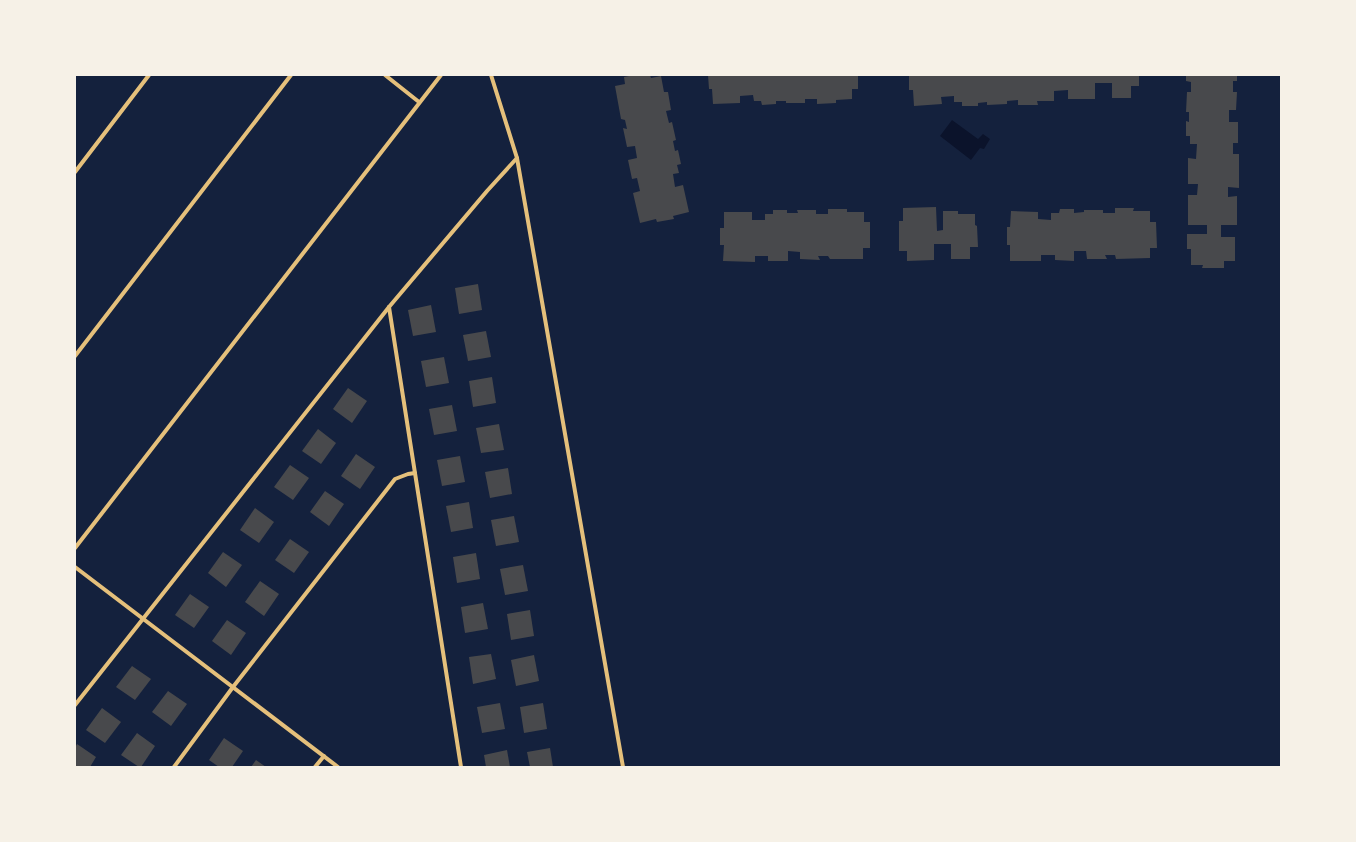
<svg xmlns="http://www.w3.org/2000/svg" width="1356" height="842" viewBox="0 0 1356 842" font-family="Roboto,sans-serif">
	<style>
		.water { fill: #0b132b }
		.building { fill: #48494c }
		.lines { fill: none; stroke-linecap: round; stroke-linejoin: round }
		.minor { stroke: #e5c07b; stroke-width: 4 }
	</style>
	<rect width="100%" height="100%" fill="#14213d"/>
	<polygon class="water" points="952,120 978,139 983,134 990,139 984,149 980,148 971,160 940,136"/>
	<g class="building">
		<polygon points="634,75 650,75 651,78 661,76 664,92 668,92 671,110 666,111 669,123 672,122 676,140 673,141 675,151 678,150 681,164 677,165 679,173 673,174 675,187 683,185 689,212 673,216 674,219 657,222 656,219 640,223 633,193 640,191 637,178 632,179 628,160 637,158 635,146 627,147 623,128 627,129 625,120 621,119 615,86 625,84 624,77"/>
		<polygon points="708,75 858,75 858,89 852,89 852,99 836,100 836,103 817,104 817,99 805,99 805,103 786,103 786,101 776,101 776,104 762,105 761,101 754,101 753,95 740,96 740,103 713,104 712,89 709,89"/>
		<polygon points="909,75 1139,75 1139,86 1131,86 1131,98 1112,98 1112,83 1095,83 1095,99 1068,99 1068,90 1054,91 1054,101 1037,101 1038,105 1018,105 1018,100 1007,101 1007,104 987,105 987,102 978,103 978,106 962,106 962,102 954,102 954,96 941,97 942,104 914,106 913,90 909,90"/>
		<polygon points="1186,75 1237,75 1237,81 1233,81 1233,92 1237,92 1236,110 1229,110 1229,122 1238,122 1238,143 1233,143 1233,154 1239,154 1239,188 1228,187 1228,197 1237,196 1237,225 1221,225 1221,237 1235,237 1235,261 1224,261 1224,268 1202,268 1203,265 1191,265 1191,249 1187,249 1187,234 1207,234 1207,225 1188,225 1188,195 1197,195 1198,184 1188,184 1188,158 1196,159 1197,144 1190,144 1190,136 1186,136 1186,121 1189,122 1189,112 1186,112 1187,92 1191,92 1191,82 1186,81"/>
		<polygon points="936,207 937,231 943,230 943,211 958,211 958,214 975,214 975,225 977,226 978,247 970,247 970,259 951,259 951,244 934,244 934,260 907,261 907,251 899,251 899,221 903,221 903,208"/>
		<polygon points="1115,208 1134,208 1133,211 1150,211 1150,222 1156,222 1157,248 1150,248 1150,258 1116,259 1115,255 1105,255 1107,259 1087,259 1086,251 1074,251 1074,261 1055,260 1055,255 1041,255 1041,261 1010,261 1010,245 1007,245 1007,227 1010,227 1011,211 1038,212 1038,219 1051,220 1051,213 1059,213 1060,209 1074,209 1074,213 1084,212 1084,210 1103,210 1103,213 1115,213"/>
		<polygon points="828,209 847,209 847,212 864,212 864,222 870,222 870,248 863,248 863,259 830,259 828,256 818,256 820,260 800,259 800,252 788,251 788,261 768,261 768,256 755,256 755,262 723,261 724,245 720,245 720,228 724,228 724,212 752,212 752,220 765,220 765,214 773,214 773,210 787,210 787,213 798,213 797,210 816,210 816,214 828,214"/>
		<polygon points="478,284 482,310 459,314 455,288"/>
		<polygon points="431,305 436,332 413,336 408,310"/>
		<polygon points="486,331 491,357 468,361 463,335"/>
		<polygon points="444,357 449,383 426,387 421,361"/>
		<polygon points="492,377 496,403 473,407 469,381"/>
		<polygon points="348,388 367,401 352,423 333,409"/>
		<polygon points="452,405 457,431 434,435 429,409"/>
		<polygon points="499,424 504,450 481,453 476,428"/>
		<polygon points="318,429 336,443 321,464 302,451"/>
		<polygon points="356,454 375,467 360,489 341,476"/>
		<polygon points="460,456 465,482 442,486 437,460"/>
		<polygon points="290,465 309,478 293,500 274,487"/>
		<polygon points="508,468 512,494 490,498 485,472"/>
		<polygon points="325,491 344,504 329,526 310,512"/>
		<polygon points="469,502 473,528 451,532 446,506"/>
		<polygon points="255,508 274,522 259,543 240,530"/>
		<polygon points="514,516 519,542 496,546 491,520"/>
		<polygon points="290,539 309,552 294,573 275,560"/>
		<polygon points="223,552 242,565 226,587 208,573"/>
		<polygon points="476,553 480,579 457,583 453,557"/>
		<polygon points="523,565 528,591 505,595 500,569"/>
		<polygon points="260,581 279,594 264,616 245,602"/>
		<polygon points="190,594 209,607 194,628 175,615"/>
		<polygon points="483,603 488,629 465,633 461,607"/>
		<polygon points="530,610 534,636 511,640 507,614"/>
		<polygon points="227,620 246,633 231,655 212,641"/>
		<polygon points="491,654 496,679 473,684 469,657"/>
		<polygon points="534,655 539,681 516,686 511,660"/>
		<polygon points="132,666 151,679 135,700 116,687"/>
		<polygon points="168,691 187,704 171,726 152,712"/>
		<polygon points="500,703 505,729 482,733 477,707"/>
		<polygon points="543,703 547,729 524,733 520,707"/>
		<polygon points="102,708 121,722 105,743 86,730"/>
		<polygon points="137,733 155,746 141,767 139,767 121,755"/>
		<polygon points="224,738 243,751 232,767 219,767 209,760"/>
		<polygon points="77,744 96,757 90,767 75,767 75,748"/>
		<polygon points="550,748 553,767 530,767 527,752"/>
		<polygon points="507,750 510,767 486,767 484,755"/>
		<polygon points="256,760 266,767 251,767"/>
	</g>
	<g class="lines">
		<g class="minor">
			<polyline points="385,75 419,102"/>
			<polyline points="491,75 517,158 623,767"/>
			<polyline points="75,172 149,75"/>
			<polyline points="389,307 461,767"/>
			<polyline points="75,356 291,75"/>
			<polyline points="75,548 441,75"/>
			<polyline points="75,567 338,767"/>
			<polyline points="75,705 389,307 487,191 517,158"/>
			<polyline points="174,767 233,687 395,479 408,474 415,473"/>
			<polyline points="315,767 324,756"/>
		</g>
	</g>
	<rect width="1356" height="842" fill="none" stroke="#f6f1e7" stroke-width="152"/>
</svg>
